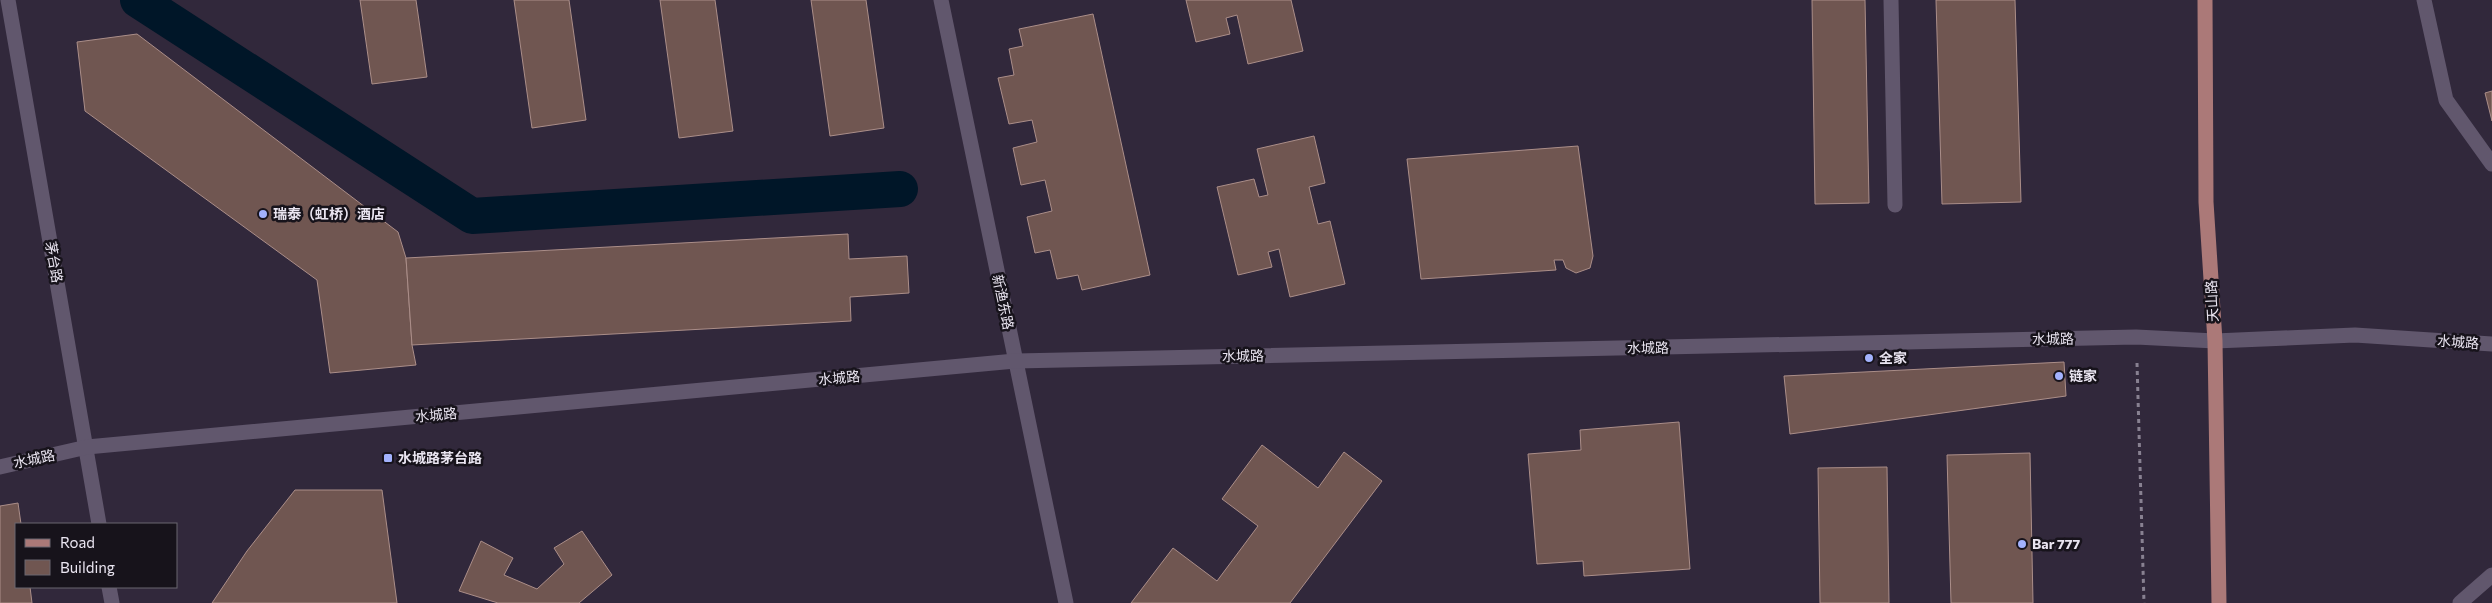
<svg xmlns="http://www.w3.org/2000/svg" width="2492" height="603" viewBox="0 0 2492 603" font-family="Commissioner,'Noto Sans SC',sans-serif">
	<style>
		.lines { fill: none; stroke-linecap: round; stroke-linejoin: round }
		.canal { stroke: #001628; stroke-width: 36 }
		.building { fill: #705651; stroke: #ab8e89 }
		.path { stroke: #888191; stroke-width: 3; stroke-dasharray: 4 4; stroke-linecap: butt }
		.minor { stroke: #61576d; stroke-width: 15 }
		.major { stroke: #ab7978; stroke-width: 15 }
		.poi-dot { fill: #a3b2fd; stroke: #17131b; stroke-width: 2 }
		.labels { text-anchor: middle; stroke-width: 5; stroke-linejoin: round; paint-order: stroke }
		.poi-label { font-size: 14px; font-weight: bold; fill: #eae5f1; stroke: #17131b; text-anchor: start }
		.street-label { font-size: 14px; fill: #eae5f1; stroke: #17131b }
	</style>
	<rect width="100%" height="100%" fill="#31283b"/>
	<g class="lines">
		<polyline class="canal" points="138,0 472,216 900,189"/>
	</g>
	<g class="building">
		<polygon points="360,0 416,0 427,77 372,84"/>
		<polygon points="514,0 569,0 586,120 532,128"/>
		<polygon points="660,0 715,0 733,131 679,138"/>
		<polygon points="811,0 866,0 884,128 830,136"/>
		<polygon points="1186,0 1291,0 1303,51 1248,64 1237,15 1226,18 1230,34 1196,42"/>
		<polygon points="1812,0 1865,0 1869,203 1815,204"/>
		<polygon points="1936,0 2015,0 2021,202 1942,204"/>
		<polygon points="1093,14 1150,275 1082,290 1078,275 1057,279 1050,250 1035,253 1027,217 1052,211 1045,180 1021,185 1013,148 1037,142 1032,120 1009,124 998,78 1014,75 1009,49 1023,46 1019,29"/>
		<polygon points="137,34 398,232 406,258 412,345 416,365 330,373 317,280 85,111 77,42"/>
		<polygon points="2492,91 2492,121 2485,93"/>
		<polygon points="1314,136 1325,183 1309,187 1318,224 1330,221 1345,284 1290,297 1279,249 1268,252 1272,267 1238,275 1217,187 1254,179 1259,197 1268,195 1257,149"/>
		<polygon points="1578,146 1593,256 1590,268 1576,273 1566,268 1563,260 1554,260 1556,270 1421,279 1407,159"/>
		<polygon points="848,234 849,259 907,256 909,293 850,297 851,321 412,345 406,258"/>
		<polygon points="2064,362 2066,396 1790,434 1784,376"/>
		<polygon points="1679,422 1690,569 1584,576 1583,561 1537,564 1528,454 1581,450 1580,430"/>
		<polygon points="1262,445 1318,488 1344,452 1382,481 1290,603 1131,603 1173,548 1217,581 1258,526 1222,499"/>
		<polygon points="2030,453 2033,603 1951,603 1947,455"/>
		<polygon points="1887,467 1889,603 1820,603 1818,468"/>
		<polygon points="295,490 382,490 397,603 212,603 247,551"/>
		<polygon points="18,503 21,524 16,524 16,587 30,587 32,603 0,603 0,506"/>
		<polygon points="582,531 612,575 579,603 498,603 459,591 481,541 513,558 504,575 537,589 564,564 554,548"/>
	</g>
	<g class="lines">
		<polyline class="path" points="2137,363 2144,603"/>
		<g class="minor">
			<polyline points="8,0 99,524"/>
			<polyline points="941,0 1066,603"/>
			<polyline points="1891,0 1895,205"/>
			<polyline points="2424,0 2446,100 2492,164"/>
			<polyline points="0,467 87,447 1015,361 2136,337 2215,341 2355,335 2492,344"/>
			<polyline points="109,587 112,603"/>
			<polyline points="2460,603 2492,575"/>
		</g>
		<polyline class="major" points="2205,0 2206,202 2215,341 2219,603"/>
	</g>
	<g class="poi-dot">
		<circle cx="263" cy="214" r="5"/>
		<circle cx="1869" cy="358" r="5"/>
		<circle cx="2059" cy="376" r="5"/>
		<rect x="383" y="453" width="10" height="10" rx="2.5"/>
		<circle cx="2022" cy="544" r="5"/>
	</g>
	<g class="labels">
		<g class="poi-label">
			<text x="273" y="219">瑞泰（虹桥）酒店</text>
			<text x="1879" y="363">全家</text>
			<text x="2069" y="381">链家</text>
			<text x="398" y="463">水城路茅台路</text>
			<text x="2032" y="549">Bar 777</text>
		</g>
		<g class="street-label">
			<text transform="translate(54 262) rotate(80)" y="5">茅台路</text>
			<text transform="translate(2212 301) rotate(-93)" y="5">天山路</text>
			<text transform="translate(1003 302) rotate(78)" y="5">新渔东路</text>
			<text transform="translate(2053 339) rotate(-1)" y="5">水城路</text>
			<text transform="translate(2458 342) rotate(4)" y="5">水城路</text>
			<text transform="translate(1648 348) rotate(-1)" y="5">水城路</text>
			<text transform="translate(1243 356) rotate(-1)" y="5">水城路</text>
			<text transform="translate(839 378) rotate(-5)" y="5">水城路</text>
			<text transform="translate(436 415) rotate(-5)" y="5">水城路</text>
			<text transform="translate(34 459) rotate(-12)" y="5">水城路</text>
		</g>
	</g>
	<rect x="15" y="523" width="162" height="65" fill="#17131b" stroke="#6b6771"/>
	<rect x="25" y="539" width="25" height="8" fill="#ab7978" stroke="#6b6771"/>
	<text x="60" y="548" font-size="15" fill="#eae5f1">Road</text>
	<rect x="25" y="560" width="25" height="15" fill="#705651" stroke="#6b6771"/>
	<text x="60" y="573" font-size="15" fill="#eae5f1">Building</text>
</svg>
